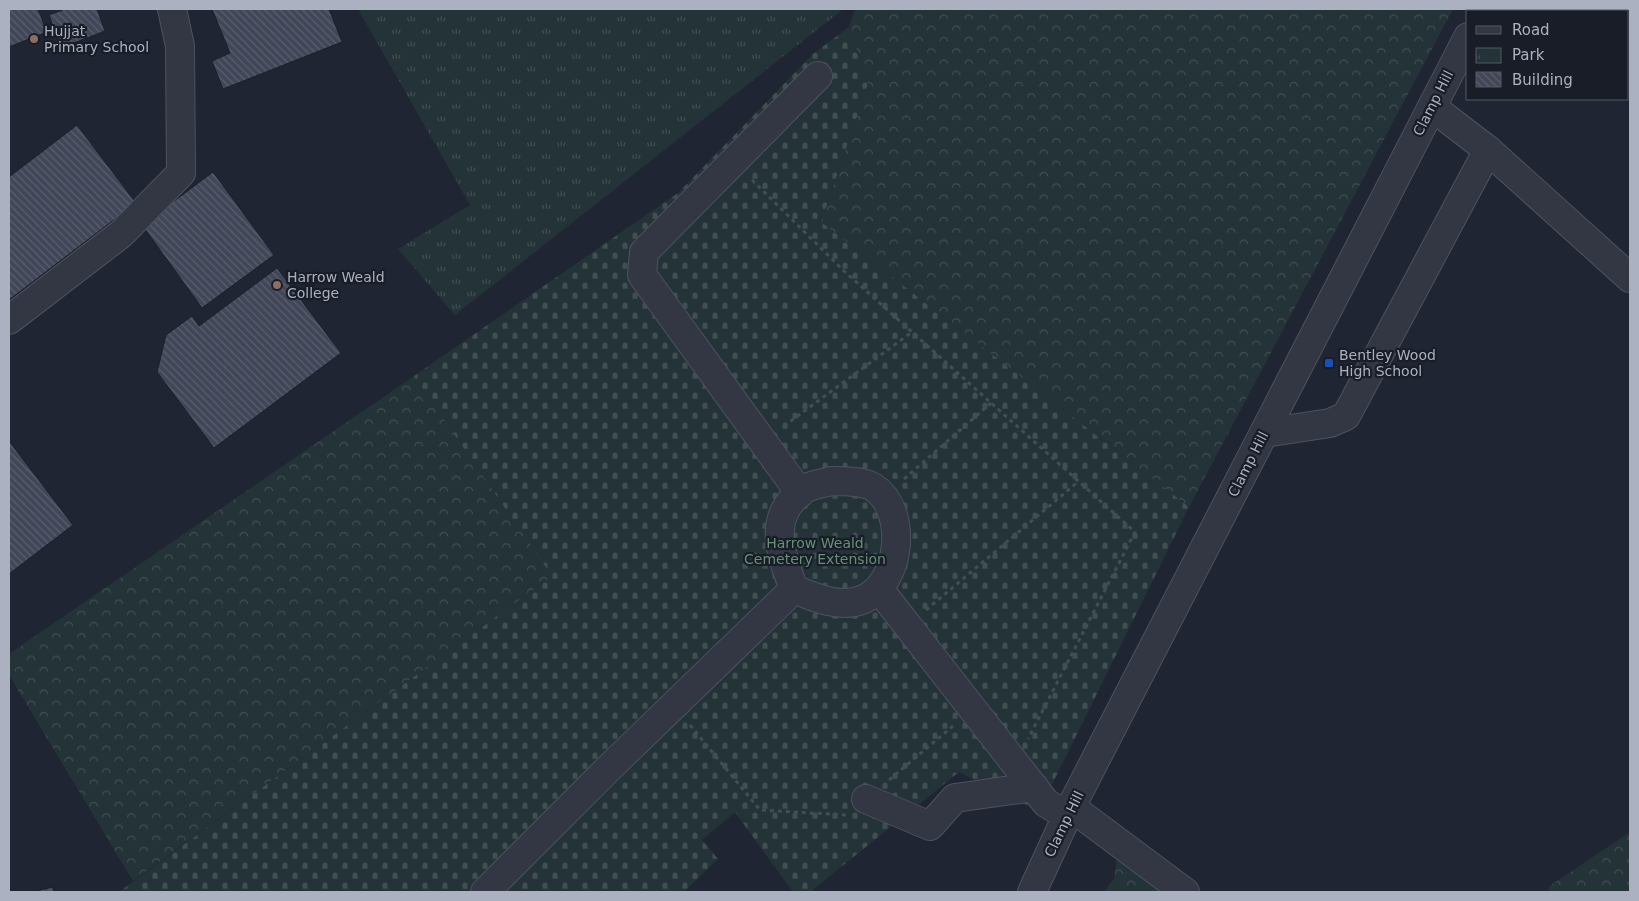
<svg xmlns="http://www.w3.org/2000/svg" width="1639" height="901" viewBox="0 0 1639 901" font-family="'DejaVu Sans',sans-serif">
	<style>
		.forest { fill: url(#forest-crowns) }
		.cemetery { fill: url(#cemetery-stones) }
		.park { fill: url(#park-tufts) }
		.building { fill: url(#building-back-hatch); stroke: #1a1f2a }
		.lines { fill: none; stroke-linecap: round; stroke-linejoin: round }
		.minor-casing { stroke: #4d525f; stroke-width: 30 }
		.path { stroke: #414f54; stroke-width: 3; stroke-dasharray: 4 4; stroke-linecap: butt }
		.minor { stroke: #333744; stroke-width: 28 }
		.education-dot { fill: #8d6e63; stroke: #181d28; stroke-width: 2 }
		.transit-dot { fill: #1a4fb4; stroke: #181d28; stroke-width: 2 }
		.labels { text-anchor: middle; stroke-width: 4.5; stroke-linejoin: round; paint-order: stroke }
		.poi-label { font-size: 14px; fill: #acb1c1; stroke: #181d28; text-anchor: start }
		.street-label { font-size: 14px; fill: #acb1c1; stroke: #181d28 }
		.park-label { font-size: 14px; fill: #668f76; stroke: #181d28 }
	</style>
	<defs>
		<pattern id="forest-crowns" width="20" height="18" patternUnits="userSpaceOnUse" patternTransform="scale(1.25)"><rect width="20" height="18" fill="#243337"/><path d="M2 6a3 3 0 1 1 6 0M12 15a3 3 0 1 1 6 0" fill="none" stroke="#414e52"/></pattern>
		<pattern id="cemetery-stones" width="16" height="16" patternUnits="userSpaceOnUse" patternTransform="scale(1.25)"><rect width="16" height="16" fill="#243337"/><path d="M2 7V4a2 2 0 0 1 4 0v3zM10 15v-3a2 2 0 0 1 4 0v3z" fill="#414e52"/></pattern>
		<pattern id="park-tufts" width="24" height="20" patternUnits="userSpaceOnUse" patternTransform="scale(1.25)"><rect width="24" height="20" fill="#243337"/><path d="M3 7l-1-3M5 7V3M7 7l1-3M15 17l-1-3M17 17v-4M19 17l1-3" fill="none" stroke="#414e52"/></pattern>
		<pattern id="building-back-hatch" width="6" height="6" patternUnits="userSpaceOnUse" patternTransform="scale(1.25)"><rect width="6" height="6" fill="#414758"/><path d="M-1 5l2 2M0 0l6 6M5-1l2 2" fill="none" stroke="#5a5f6e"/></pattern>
	</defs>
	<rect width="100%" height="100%" fill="#202533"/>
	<g class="forest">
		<polygon points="855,9 1453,9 1189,507 821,222 868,84 849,27"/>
		<polygon points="414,376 553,576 133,881 9,675 9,654"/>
		<polygon points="1630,832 1630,892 1549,892 1548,887"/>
		<polygon points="1118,850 1165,892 1104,892 1114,879"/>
	</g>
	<polygon class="cemetery" points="849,27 868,84 821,222 1189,507 1039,811 959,772 810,892 793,892 735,812 702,840 718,859 684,892 119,892 552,576 414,376 678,193 813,54"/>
	<polygon class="park" points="358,9 842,9 842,10 455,315 398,249 470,205"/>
	<g class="building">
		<polygon points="9,9 38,9 47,32 9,47"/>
		<polygon points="65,9 97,9 105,31 61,48 49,15"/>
		<polygon points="212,9 329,9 342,42 223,89 212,61 230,53"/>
		<polygon points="77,125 136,203 9,300 9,177"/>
		<polygon points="213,172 274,255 202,308 142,225"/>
		<polygon points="277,268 341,353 214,448 157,372 166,335 192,316 199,326"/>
		<polygon points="9,441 73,525 9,574"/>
		<polygon points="53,887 54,892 32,892"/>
	</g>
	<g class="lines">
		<g class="minor-casing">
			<g id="minor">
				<polyline points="1481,11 1482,9"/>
				<polyline points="1432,107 1488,150 1630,278"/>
				<polyline points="9,320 121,234 181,173 180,46 172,9"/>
				<polyline points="1264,433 1330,423 1346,416 1488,150"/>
				<path d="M 831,481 C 842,481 863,481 873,487 C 908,509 902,582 864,599 C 842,609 815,598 794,589 C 782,558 768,522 796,496 C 800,493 804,488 809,487 C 816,484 824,483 831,481 Z"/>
				<polyline points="800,493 642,275 644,252 818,76"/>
				<polyline points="879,589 1046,803 1067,816"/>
				<polyline points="866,799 930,826 955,798 1034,787"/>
				<polyline points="1071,807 1185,892"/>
				<polyline points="485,892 608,769 794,589"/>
				<polyline points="1032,892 1071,807 1468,37"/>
			</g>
		</g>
		<g class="path">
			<polyline points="752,180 844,271 1135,532 1028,739"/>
			<polyline points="784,426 912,332"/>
			<polyline points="904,479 991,403"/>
			<polyline points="926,610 1079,481"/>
			<polyline points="690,725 760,810 846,815"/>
			<polyline points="889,780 953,726"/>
		</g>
		<use href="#minor" class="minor"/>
	</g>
	<g class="education-dot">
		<circle cx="34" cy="39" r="5"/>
		<circle cx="277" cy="285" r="5"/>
	</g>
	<rect class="transit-dot" x="1324" y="358" width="10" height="10" rx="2.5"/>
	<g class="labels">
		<g class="poi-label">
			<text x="44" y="36">Hujjat<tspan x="44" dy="16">Primary School</tspan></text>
			<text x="287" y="282">Harrow Weald<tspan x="287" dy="16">College</tspan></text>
			<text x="1339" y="360">Bentley Wood<tspan x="1339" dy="16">High School</tspan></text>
		</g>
		<g class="street-label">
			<text transform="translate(1433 103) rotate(-63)" y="5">Clamp Hill</text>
			<text transform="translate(1248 464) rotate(-63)" y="5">Clamp Hill</text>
			<text transform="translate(1064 824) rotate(-64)" y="5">Clamp Hill</text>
		</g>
		<g class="park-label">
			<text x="815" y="548">Harrow Weald<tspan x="815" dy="16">Cemetery Extension</tspan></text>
		</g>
	</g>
	<rect width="1639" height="901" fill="none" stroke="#acb1c1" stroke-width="20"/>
	<rect x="1466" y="10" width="162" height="90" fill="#181d28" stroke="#535865"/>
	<rect x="1476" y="26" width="25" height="8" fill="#333744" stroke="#535865"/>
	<text x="1512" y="35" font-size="15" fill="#acb1c1">Road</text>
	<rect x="1476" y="48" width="25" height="15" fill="url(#park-tufts)" stroke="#535865"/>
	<text x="1512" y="60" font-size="15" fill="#acb1c1">Park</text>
	<rect x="1476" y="72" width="25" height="15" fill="url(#building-back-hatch)" stroke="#535865"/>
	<text x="1512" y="85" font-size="15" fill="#acb1c1">Building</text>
</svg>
